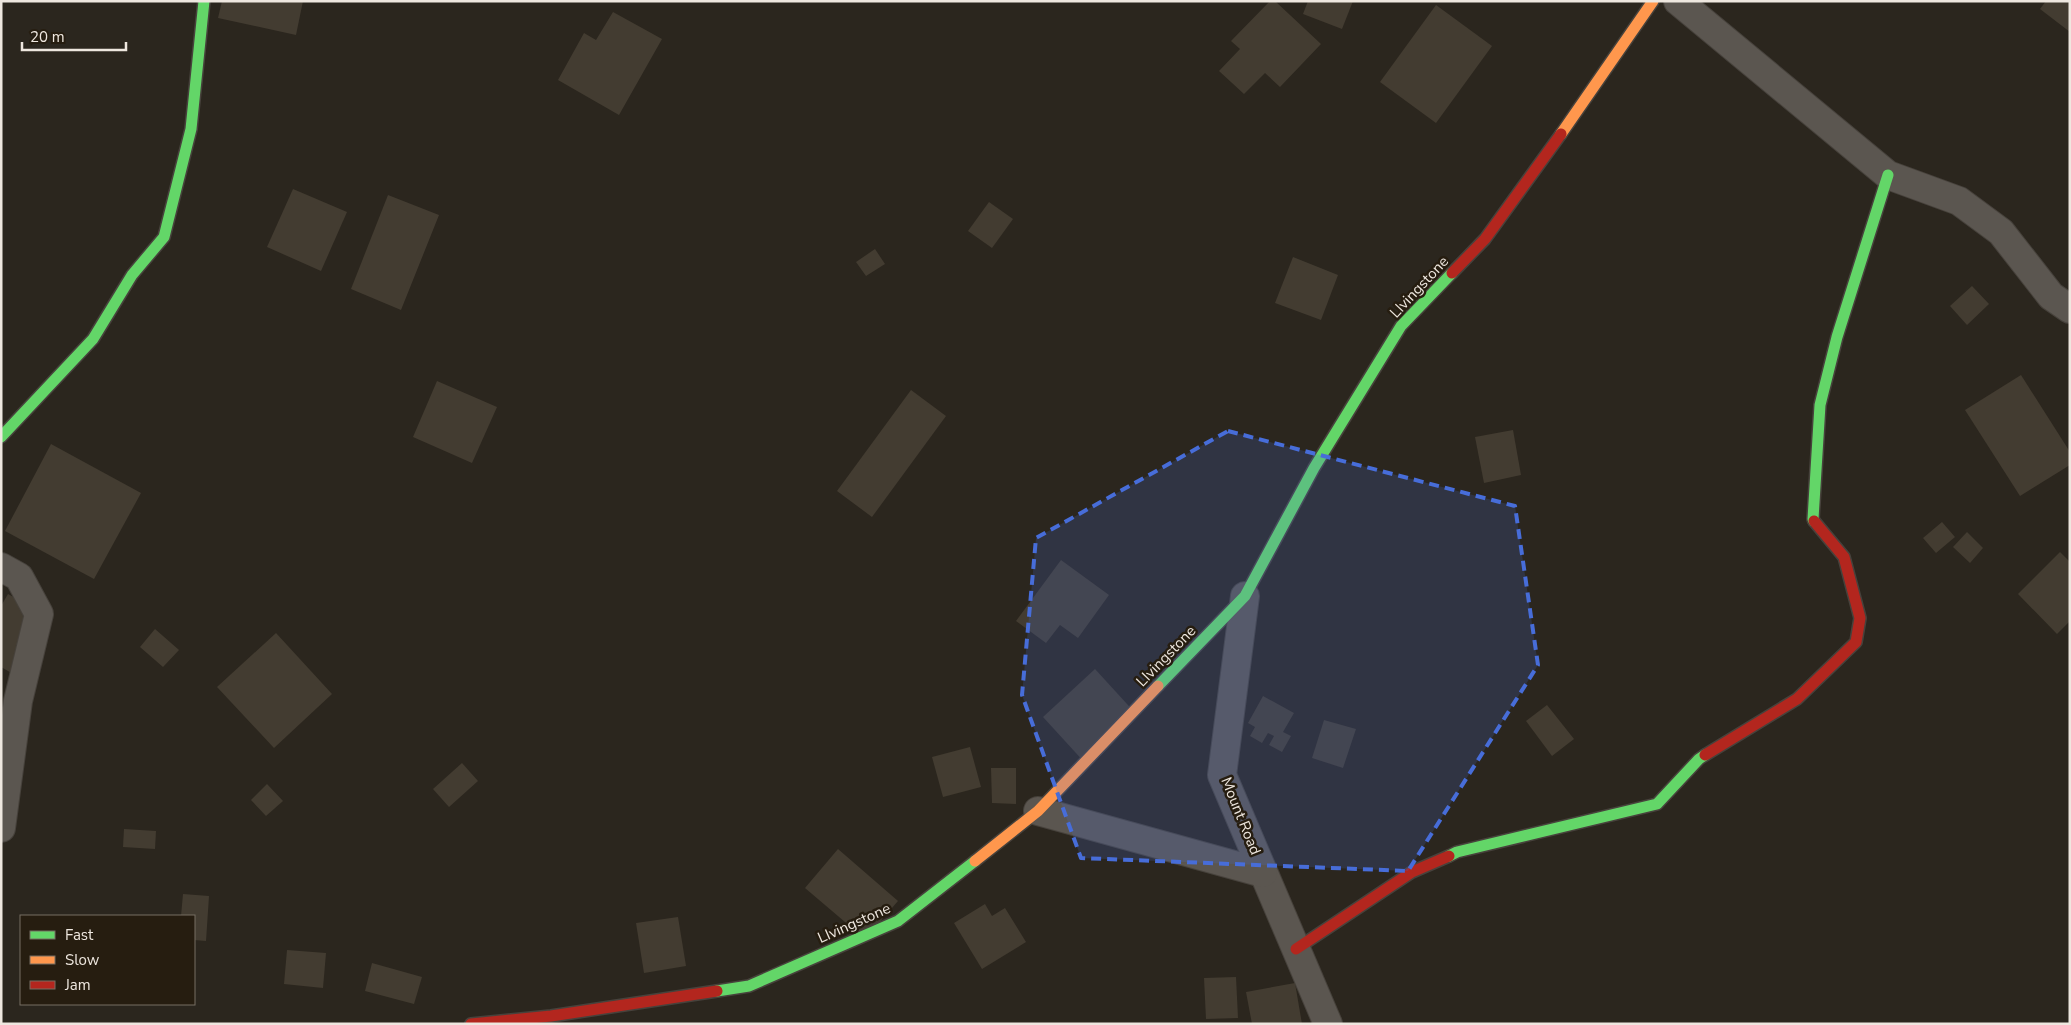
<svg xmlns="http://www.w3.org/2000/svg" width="2071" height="1025" viewBox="0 0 2071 1025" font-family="'Nunito Sans',sans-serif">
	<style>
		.building { fill: #433c31 }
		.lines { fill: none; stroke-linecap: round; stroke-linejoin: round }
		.street-casing { stroke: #47423c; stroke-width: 30 }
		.fast-casing { stroke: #47423c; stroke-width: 14 }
		.slow-casing { stroke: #47423c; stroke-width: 14 }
		.jam-casing { stroke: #47423c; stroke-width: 14 }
		.street { stroke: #5b5650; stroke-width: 28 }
		.fast { stroke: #63d668; stroke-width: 11 }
		.slow { stroke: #ff974d; stroke-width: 11 }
		.jam { stroke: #b3261e; stroke-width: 11 }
		.marked { fill: #476dd9; fill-opacity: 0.2; stroke: #476dd9; stroke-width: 4; stroke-dasharray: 10 6; stroke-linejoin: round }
		.labels { text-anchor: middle; stroke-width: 5; stroke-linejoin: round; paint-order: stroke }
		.street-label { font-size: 15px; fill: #eee7df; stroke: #261d10 }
	</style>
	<rect width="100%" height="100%" fill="#2b261e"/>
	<g class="building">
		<polygon points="222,1 303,1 296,35 218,18"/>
		<polygon points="1270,1 1275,1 1321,44 1280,87 1265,73 1244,94 1219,71 1240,49 1231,41"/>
		<polygon points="1308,1 1353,1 1342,29 1303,14"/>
		<polygon points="2046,1 2070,1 2070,32 2040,9"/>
		<polygon points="1436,5 1492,46 1436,123 1380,82"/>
		<polygon points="613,12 662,39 619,115 558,80 584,33 596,40"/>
		<polygon points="293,189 347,212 321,271 267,247"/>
		<polygon points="388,195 439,215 401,310 351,289"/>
		<polygon points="989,202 1013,219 992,248 968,231"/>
		<polygon points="875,249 885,264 866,276 856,262"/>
		<polygon points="1293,257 1338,275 1321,320 1275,303"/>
		<polygon points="1972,286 1989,304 1967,325 1950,306"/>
		<polygon points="2021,375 2070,452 2070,465 2020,496 1965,410"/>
		<polygon points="437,381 497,407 472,463 413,437"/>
		<polygon points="911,390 946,416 872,517 837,491"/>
		<polygon points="1513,430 1521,475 1484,483 1475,437"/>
		<polygon points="51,444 141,493 94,579 5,531"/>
		<polygon points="1942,522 1955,537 1936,553 1923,538"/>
		<polygon points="1967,532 1983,548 1970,563 1953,547"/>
		<polygon points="2060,552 2070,562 2070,621 2057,634 2018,594"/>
		<polygon points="1061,560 1109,595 1078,638 1060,625 1046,643 1016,621"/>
		<polygon points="8,594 49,617 15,675 1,667 1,606"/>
		<polygon points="155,629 179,650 163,667 140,647"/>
		<polygon points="276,633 332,694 274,748 217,687"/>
		<polygon points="1095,669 1138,716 1086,764 1043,717"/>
		<polygon points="1263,696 1294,713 1283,732 1291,736 1282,752 1269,745 1274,736 1268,733 1262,743 1250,736 1255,727 1248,723"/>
		<polygon points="1547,705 1574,739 1552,756 1526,721"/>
		<polygon points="1324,720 1356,729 1343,768 1312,758"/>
		<polygon points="970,747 981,787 943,797 932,757"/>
		<polygon points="462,763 478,781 449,807 433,789"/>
		<polygon points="991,768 1016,768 1016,804 992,803"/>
		<polygon points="267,784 283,801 266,816 251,800"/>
		<polygon points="124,829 156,831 155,849 123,847"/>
		<polygon points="838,849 898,901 865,939 805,888"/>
		<polygon points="183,894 209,896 206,941 194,940 194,916 181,916"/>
		<polygon points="985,904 992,916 1005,908 1026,942 982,969 954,923"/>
		<polygon points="678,917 686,966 644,973 636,923"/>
		<polygon points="287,950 326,953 323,988 284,984"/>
		<polygon points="372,963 422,977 414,1004 365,991"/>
		<polygon points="1236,977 1238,1018 1206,1019 1204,978"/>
		<polygon points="1295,983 1302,1024 1252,1024 1246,992"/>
	</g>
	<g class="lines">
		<g class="street-casing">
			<g id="street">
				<polyline points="1678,1 1888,175 1959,201 2001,232 2051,296 2070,309"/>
				<polyline points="1,567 19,577 39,614 18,701 1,828"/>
				<polyline points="1245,596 1222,775 1328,1024"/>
				<polyline points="1038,811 1263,873"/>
			</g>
		</g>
		<g class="fast-casing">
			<g id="fast">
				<polyline points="1,437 93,339 132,275 164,237 191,129 204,1"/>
				<polyline points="1814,521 1813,519 1820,405 1837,337 1888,175"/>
				<polyline points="1158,686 1245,596 1314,468 1401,326 1452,273"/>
				<polyline points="1449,856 1457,852 1657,804 1699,759 1705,755"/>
				<polyline points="717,991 749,986 898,921 975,861"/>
			</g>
		</g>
		<g class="slow-casing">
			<g id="slow">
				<polyline points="1561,134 1653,1"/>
				<polyline points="975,861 1038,811 1158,686"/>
			</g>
		</g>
		<g class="jam-casing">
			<g id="jam">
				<polyline points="1452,273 1485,239 1561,134"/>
				<polyline points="1705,755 1797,699 1856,642 1860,618 1844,557 1814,521"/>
				<polyline points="1296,949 1412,872 1449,856"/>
				<polyline points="471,1024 551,1016 717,991"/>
			</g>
		</g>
		<use href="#street" class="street"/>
		<use href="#fast" class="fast"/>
		<use href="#slow" class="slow"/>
		<use href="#jam" class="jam"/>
	</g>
	<path class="marked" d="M 1228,431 L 1515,506 L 1538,665 L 1408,871 L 1081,858 L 1022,695 L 1036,538 Z"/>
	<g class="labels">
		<g class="street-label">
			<text transform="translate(1419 287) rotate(-47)" y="5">LIvingstone</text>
			<text transform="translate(1166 656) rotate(-46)" y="5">LIvingstone</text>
			<text transform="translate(1241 816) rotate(68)" y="5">Mount Road</text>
			<text transform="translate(854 923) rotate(-24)" y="5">LIvingstone</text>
		</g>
	</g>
	<rect width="2071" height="1025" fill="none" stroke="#eee7df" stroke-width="5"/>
	<rect x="20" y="915" width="175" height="90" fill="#261d10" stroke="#766e63"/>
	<rect x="30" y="931" width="25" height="8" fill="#63d668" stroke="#766e63"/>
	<text x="65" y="940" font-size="15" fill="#eee7df">Fast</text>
	<rect x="30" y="956" width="25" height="8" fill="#ff974d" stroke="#766e63"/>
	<text x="65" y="965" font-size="15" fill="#eee7df">Slow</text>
	<rect x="30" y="981" width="25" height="8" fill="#b3261e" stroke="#766e63"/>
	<text x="65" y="990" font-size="15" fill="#eee7df">Jam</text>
	<path d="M22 42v8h104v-8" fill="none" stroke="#eee7df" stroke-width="2.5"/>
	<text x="30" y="42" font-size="15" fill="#eee7df" stroke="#261d10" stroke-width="4" paint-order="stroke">20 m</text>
</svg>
